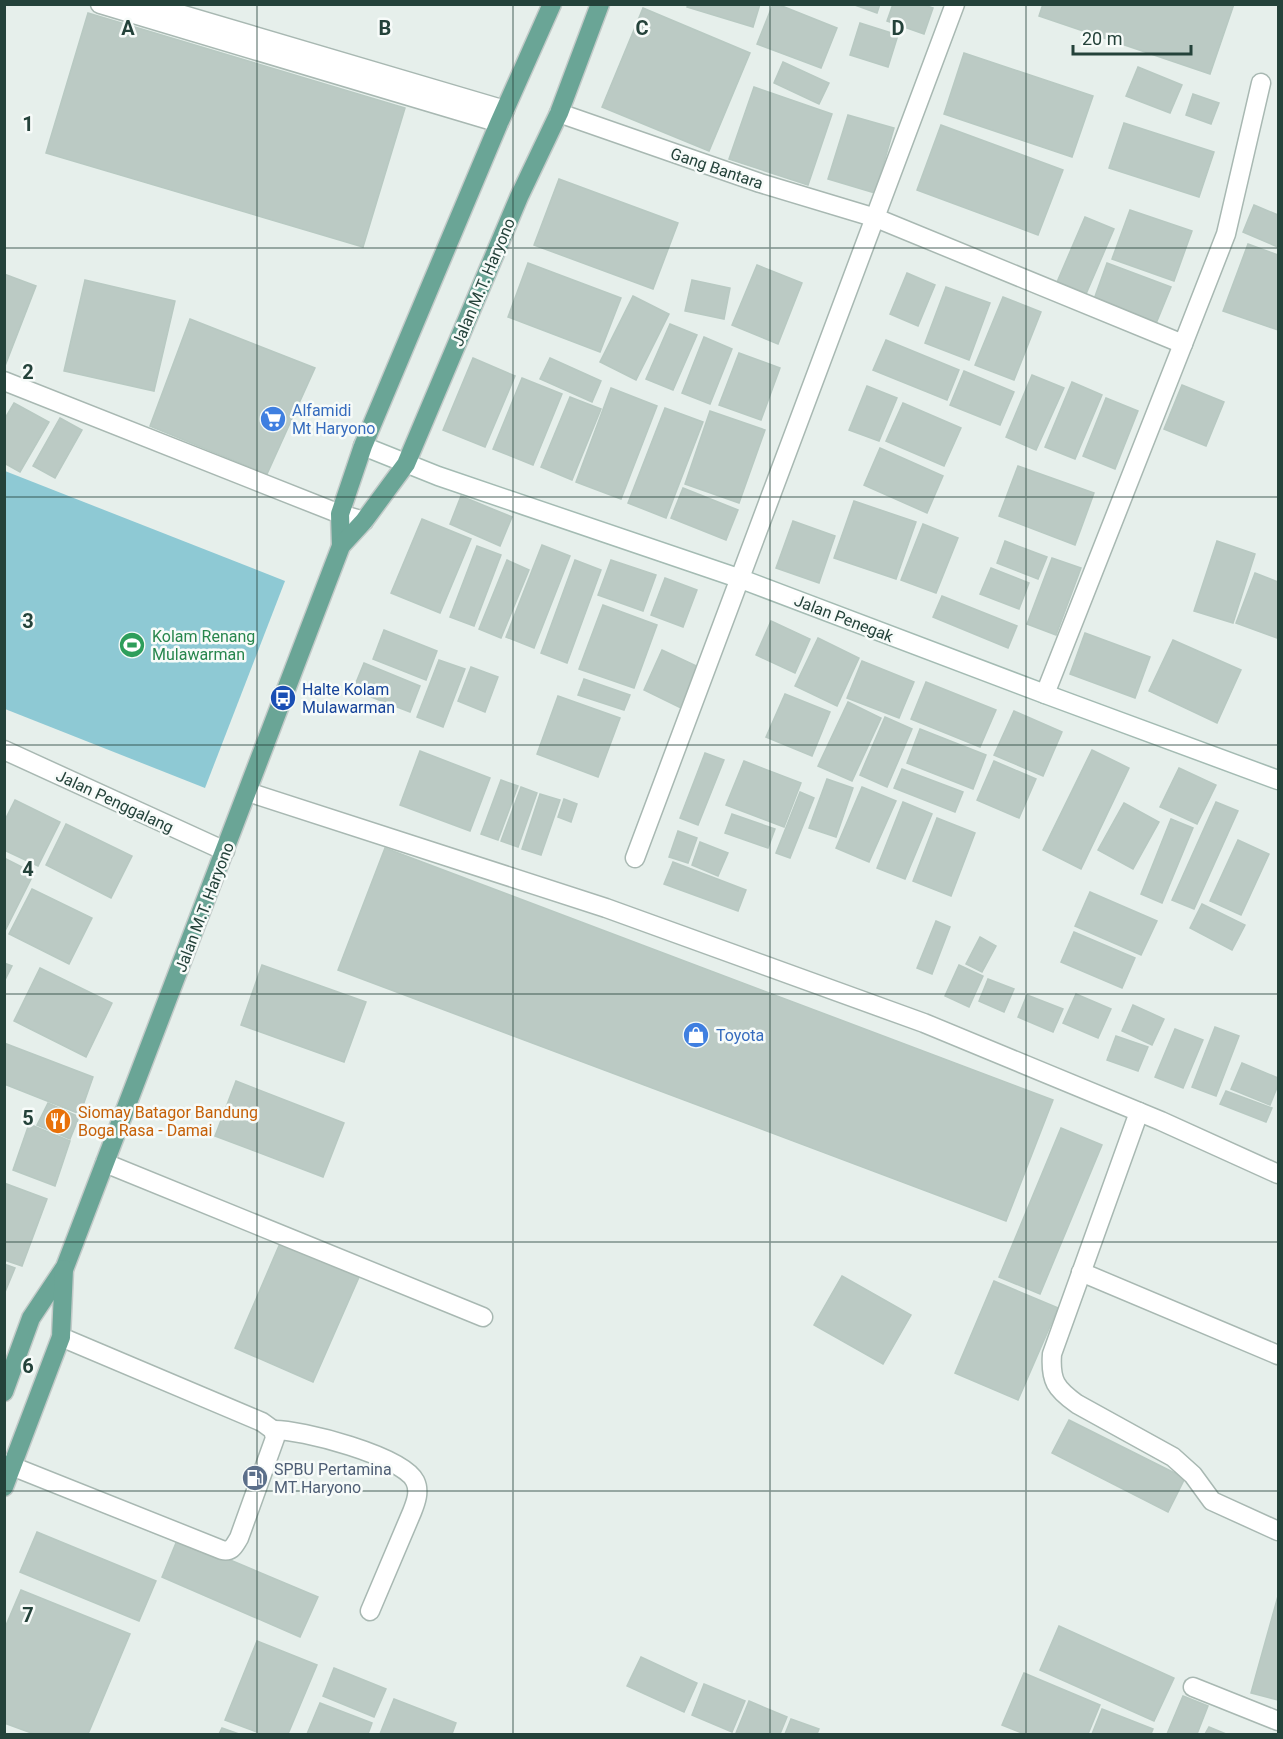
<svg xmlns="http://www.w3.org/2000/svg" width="1283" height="1739" viewBox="0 0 1283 1739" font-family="Roboto,sans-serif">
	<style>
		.water { fill: #8ec9d4 }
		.building { fill: #bbcac4; stroke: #b8c9c2; stroke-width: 1.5 }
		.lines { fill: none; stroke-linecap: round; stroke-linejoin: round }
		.lane-casing { stroke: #a8b8b2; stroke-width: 21 }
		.street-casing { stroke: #a8b8b2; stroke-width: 21 }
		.secondary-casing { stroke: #a4bbb3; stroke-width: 21 }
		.primary-casing { stroke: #c2cac8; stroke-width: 21 }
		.lane { stroke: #fff; stroke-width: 18 }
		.street { stroke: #fff; stroke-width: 18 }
		.secondary { stroke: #fff; stroke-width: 18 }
		.primary { stroke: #6aa596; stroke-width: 18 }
		.grid { fill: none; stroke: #24423a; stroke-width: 1.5; stroke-opacity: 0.55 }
		.labels { text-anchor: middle; stroke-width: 5; stroke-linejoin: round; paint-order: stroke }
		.street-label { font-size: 16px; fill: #24423a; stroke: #f7fbf9 }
		.shop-label { font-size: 16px; fill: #366cbe; stroke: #f7fbf9; text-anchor: start }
		.leisure-label { font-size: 16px; fill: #27864d; stroke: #f7fbf9; text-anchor: start }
		.transit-label { font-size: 16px; fill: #164399; stroke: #f7fbf9; text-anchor: start }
		.food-label { font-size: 16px; fill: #c56008; stroke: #f7fbf9; text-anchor: start }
		.service-label { font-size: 16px; fill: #4e5e75; stroke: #f7fbf9; text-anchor: start }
		.grid-label { font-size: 20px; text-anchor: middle; font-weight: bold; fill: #24423a; stroke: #f7fbf9; stroke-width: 5; stroke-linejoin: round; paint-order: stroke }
	</style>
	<rect width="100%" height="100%" fill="#e6efeb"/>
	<polygon class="water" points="5,471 285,581 205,788 5,709"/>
	<g class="building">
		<polygon points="688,4 760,4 753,27 687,7"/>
		<polygon points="773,4 777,4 837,28 821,68 757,44"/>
		<polygon points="852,4 880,4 877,13"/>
		<polygon points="893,4 921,4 933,8 924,34 887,21"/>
		<polygon points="1043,4 1234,4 1210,74 1039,16"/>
		<polygon points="643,8 750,53 709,151 602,107"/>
		<polygon points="88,13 405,108 363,247 46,153"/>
		<polygon points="860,23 898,35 888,67 850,55"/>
		<polygon points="964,53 1093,96 1072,157 944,114"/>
		<polygon points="783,62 829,83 819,104 774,83"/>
		<polygon points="1138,67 1182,85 1170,113 1126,96"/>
		<polygon points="754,87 832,114 808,185 729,159"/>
		<polygon points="1193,94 1219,103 1211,124 1186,115"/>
		<polygon points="848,115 894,128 875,193 828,179"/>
		<polygon points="1124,123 1214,152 1199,197 1109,168"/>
		<polygon points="941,125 1063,170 1038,235 917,190"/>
		<polygon points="559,179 678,223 653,289 534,245"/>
		<polygon points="1254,205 1278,215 1278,247 1243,232"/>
		<polygon points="1130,210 1192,231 1174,281 1112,259"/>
		<polygon points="1085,217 1114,229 1086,294 1057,282"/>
		<polygon points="1248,244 1278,255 1278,330 1223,311"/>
		<polygon points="528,263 621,298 600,352 508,317"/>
		<polygon points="1107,263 1171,287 1155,326 1093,302"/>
		<polygon points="757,265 802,283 778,344 732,325"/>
		<polygon points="907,273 935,285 918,326 890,314"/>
		<polygon points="4,274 36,286 5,366 4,365"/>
		<polygon points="85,280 175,301 154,391 64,371"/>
		<polygon points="692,280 730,288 724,319 685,311"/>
		<polygon points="946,287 990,303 969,360 925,343"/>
		<polygon points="633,296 669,314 636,380 600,362"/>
		<polygon points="1003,297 1041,312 1014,380 975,365"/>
		<polygon points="190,319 315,368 267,474 150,426"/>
		<polygon points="670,324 697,335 673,390 646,379"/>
		<polygon points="704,337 732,349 710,404 682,393"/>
		<polygon points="886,340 959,370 947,400 873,370"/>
		<polygon points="739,353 780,368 761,420 719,405"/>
		<polygon points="473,358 515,376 485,447 443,430"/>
		<polygon points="550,358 601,381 592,402 540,379"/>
		<polygon points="964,371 1014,392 1000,425 950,405"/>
		<polygon points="1032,375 1064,388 1036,450 1006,437"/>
		<polygon points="522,378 562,394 533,465 493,449"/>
		<polygon points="1072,382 1102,395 1075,459 1045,447"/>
		<polygon points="1182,385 1224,402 1206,446 1164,429"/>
		<polygon points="867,386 897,398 879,441 849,430"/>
		<polygon points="611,388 657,406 621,499 576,482"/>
		<polygon points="570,397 601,409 572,480 541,467"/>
		<polygon points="1106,398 1138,411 1115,469 1083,456"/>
		<polygon points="14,403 49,422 20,472 4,463 4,420"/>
		<polygon points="903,403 961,428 944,466 886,441"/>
		<polygon points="665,408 703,422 666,518 628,503"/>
		<polygon points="710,411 765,430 739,503 685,484"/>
		<polygon points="60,418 82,430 55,478 33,466"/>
		<polygon points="880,448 943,476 927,513 864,485"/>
		<polygon points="1018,466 1094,493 1075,545 999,516"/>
		<polygon points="683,488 738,510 726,540 671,518"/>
		<polygon points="461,496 512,517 500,546 450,524"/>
		<polygon points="854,501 916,522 896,579 834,558"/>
		<polygon points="422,519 471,539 440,613 391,593"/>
		<polygon points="793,521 835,536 819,583 776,568"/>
		<polygon points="923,524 958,538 936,593 901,580"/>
		<polygon points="1005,541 1047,557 1038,579 997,563"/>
		<polygon points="1217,541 1255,554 1233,623 1194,611"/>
		<polygon points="542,545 570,556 534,648 506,637"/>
		<polygon points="477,546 501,555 474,626 450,617"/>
		<polygon points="1052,558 1081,568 1056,635 1027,624"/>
		<polygon points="507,560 529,570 501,638 479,629"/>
		<polygon points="575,560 601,570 567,663 541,653"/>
		<polygon points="611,560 656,575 643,611 598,595"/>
		<polygon points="991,568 1029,583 1019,609 980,594"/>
		<polygon points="1255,573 1278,582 1278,633 1277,638 1236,623"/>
		<polygon points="665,578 697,590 683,627 651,615"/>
		<polygon points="942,596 1017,626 1008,648 933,617"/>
		<polygon points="603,605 657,625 634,688 579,669"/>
		<polygon points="771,621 810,639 795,673 756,655"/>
		<polygon points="384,630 437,651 426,680 373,659"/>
		<polygon points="1085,633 1150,657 1135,698 1070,674"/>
		<polygon points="818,638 859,658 837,706 795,686"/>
		<polygon points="1173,640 1241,670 1217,723 1149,691"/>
		<polygon points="662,650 701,668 683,709 644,690"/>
		<polygon points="439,660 465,669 443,727 417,717"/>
		<polygon points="862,661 914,682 899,718 847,698"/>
		<polygon points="364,663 420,686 410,712 353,690"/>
		<polygon points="471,667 498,677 485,712 458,701"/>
		<polygon points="584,679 630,695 624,710 578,695"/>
		<polygon points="926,682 996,710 980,747 911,719"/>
		<polygon points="785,694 830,712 812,756 766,737"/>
		<polygon points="558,696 620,718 598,777 537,754"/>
		<polygon points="848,702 881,718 852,781 818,766"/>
		<polygon points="1014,711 1062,732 1043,776 994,755"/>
		<polygon points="885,717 912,729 887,787 860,775"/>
		<polygon points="920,729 986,755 973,789 907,763"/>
		<polygon points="1092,750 1129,768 1081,869 1043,850"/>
		<polygon points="420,751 490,778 470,831 400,805"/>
		<polygon points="705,753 724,760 698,825 680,818"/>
		<polygon points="744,761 801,783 784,827 726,805"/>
		<polygon points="994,761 1036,779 1019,818 977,800"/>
		<polygon points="1179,768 1216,785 1197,824 1160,807"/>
		<polygon points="902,769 963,792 955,812 894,788"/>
		<polygon points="827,779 853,788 836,837 809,828"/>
		<polygon points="501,780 518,786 498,840 481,834"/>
		<polygon points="521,787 537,793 518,847 501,841"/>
		<polygon points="862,787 896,801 869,862 836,848"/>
		<polygon points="800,792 814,798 790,858 776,853"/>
		<polygon points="540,794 560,800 541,855 522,849"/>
		<polygon points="564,799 577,804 571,822 558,817"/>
		<polygon points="15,800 60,822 38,866 4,850 4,822"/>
		<polygon points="903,802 932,814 905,879 877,868"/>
		<polygon points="1216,802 1238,811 1194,909 1172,900"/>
		<polygon points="1124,803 1159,822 1133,869 1098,850"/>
		<polygon points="732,814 775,829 768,848 725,833"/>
		<polygon points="937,818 975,833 951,896 913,881"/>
		<polygon points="1171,819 1193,828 1162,903 1141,894"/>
		<polygon points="66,824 132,856 111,898 46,865"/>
		<polygon points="678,831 697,838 688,863 669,857"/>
		<polygon points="1238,840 1269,854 1241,915 1210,901"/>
		<polygon points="700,842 728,853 718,876 692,865"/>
		<polygon points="385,848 1053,1100 1006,1221 338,970"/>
		<polygon points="4,858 34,873 4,933"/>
		<polygon points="673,862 746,890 738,911 664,884"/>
		<polygon points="32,889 92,918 69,964 9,934"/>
		<polygon points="1090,892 1157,921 1141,955 1075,926"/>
		<polygon points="1202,904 1245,925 1232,950 1190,928"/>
		<polygon points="936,921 950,927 932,974 917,968"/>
		<polygon points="1074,932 1135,958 1122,988 1061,962"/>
		<polygon points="980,937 996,946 982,972 966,964"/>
		<polygon points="4,963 12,966 4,982"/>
		<polygon points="262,965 366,1002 344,1062 241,1025"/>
		<polygon points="959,965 983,976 969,1007 945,996"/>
		<polygon points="40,968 112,1003 86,1057 14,1021"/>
		<polygon points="988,979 1014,989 1004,1012 979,1001"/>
		<polygon points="1076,994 1111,1009 1098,1038 1063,1023"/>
		<polygon points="1027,995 1063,1009 1053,1032 1018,1017"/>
		<polygon points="1133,1005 1164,1019 1152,1045 1122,1031"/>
		<polygon points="1215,1027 1239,1036 1216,1096 1192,1087"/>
		<polygon points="1175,1029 1203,1040 1183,1088 1155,1077"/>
		<polygon points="1116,1036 1148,1047 1138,1071 1107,1060"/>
		<polygon points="4,1043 93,1077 80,1114 4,1084"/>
		<polygon points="1242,1063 1278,1078 1278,1085 1270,1105 1231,1089"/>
		<polygon points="236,1081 344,1123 323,1177 215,1136"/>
		<polygon points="1226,1091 1272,1108 1266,1122 1220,1104"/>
		<polygon points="48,1103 79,1117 70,1139 37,1125"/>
		<polygon points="29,1124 70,1141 55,1186 13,1170"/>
		<polygon points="1061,1128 1102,1145 1040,1294 999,1277"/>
		<polygon points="4,1183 47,1199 22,1266 4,1260"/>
		<polygon points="281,1241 360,1275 313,1382 235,1348"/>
		<polygon points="4,1264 15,1268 5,1292 4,1292"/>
		<polygon points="842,1276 911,1315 883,1364 814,1325"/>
		<polygon points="994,1281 1058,1308 1018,1400 955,1373"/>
		<polygon points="1069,1420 1185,1478 1168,1512 1052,1453"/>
		<polygon points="37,1532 156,1581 139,1621 20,1572"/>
		<polygon points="178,1538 318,1597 300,1637 162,1577"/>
		<polygon points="21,1590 130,1634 88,1734 34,1734 4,1723 4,1630"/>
		<polygon points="1278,1596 1278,1700 1251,1693"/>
		<polygon points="1059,1626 1174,1678 1154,1721 1040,1670"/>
		<polygon points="257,1641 317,1665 288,1734 262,1734 225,1720"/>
		<polygon points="641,1657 697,1683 684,1712 627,1686"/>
		<polygon points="334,1668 386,1689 374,1717 323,1696"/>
		<polygon points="1024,1673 1100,1705 1088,1734 1024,1734 1002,1725"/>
		<polygon points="704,1684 745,1701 732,1732 692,1715"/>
		<polygon points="1183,1696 1208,1706 1197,1734 1167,1734"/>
		<polygon points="394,1699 456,1723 452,1734 380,1734"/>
		<polygon points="749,1701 787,1717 780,1734 736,1733"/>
		<polygon points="320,1703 372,1723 368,1734 307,1734"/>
		<polygon points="1102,1709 1153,1729 1151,1734 1092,1734"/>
		<polygon points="791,1719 819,1729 817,1734 785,1734"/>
		<polygon points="1209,1727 1226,1734 1205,1734"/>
		<polygon points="222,1728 239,1734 219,1734"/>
	</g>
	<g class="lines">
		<g class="lane-casing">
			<g id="lane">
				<polyline points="146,4 505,110"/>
				<polyline points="559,113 760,183 876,218"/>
				<polyline points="4,381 340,514 364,521"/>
				<polyline points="248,792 606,908 924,1023 1161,1121 1278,1174"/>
				<path d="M 1139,1112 L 1052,1354 C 1050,1381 1056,1389 1077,1404 L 1173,1457 L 1193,1475 L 1212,1501 L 1278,1531"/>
				<polyline points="105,1163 483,1317"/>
				<polyline points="1081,1272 1278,1355"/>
				<path d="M 273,1430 C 300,1429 403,1456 415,1481 C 420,1491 416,1502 412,1512 L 370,1611"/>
				<path d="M 4,1463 L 222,1550 C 232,1552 234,1546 239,1538 L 275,1438 L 273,1430 L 262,1422 L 61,1337"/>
			</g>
		</g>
		<g class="street-casing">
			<g id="street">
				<polyline points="100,4 499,123"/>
				<polyline points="876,218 1183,344 1226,234 1261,83"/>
				<polyline points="1045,694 1183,344"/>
				<polyline points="4,750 225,851"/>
				<polyline points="635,858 955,4"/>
				<polyline points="1193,1687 1278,1721"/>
			</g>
		</g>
		<g class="secondary-casing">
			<polyline id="secondary" points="363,446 438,476 741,579 1045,694 1278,780"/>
		</g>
		<g class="primary-casing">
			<g id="primary">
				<polyline points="341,546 340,514 363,446 499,123 552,4"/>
				<polyline points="4,1392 31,1318 65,1267 341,546 364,521 406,464 519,197 559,113 600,4"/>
				<polyline points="4,1487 61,1337 64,1269"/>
			</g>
		</g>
		<use href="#lane" class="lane"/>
		<use href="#street" class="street"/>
		<use href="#secondary" class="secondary"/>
		<use href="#primary" class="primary"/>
	</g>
	<path class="grid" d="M 257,4 L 257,1734M 513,4 L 513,1734M 770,4 L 770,1734M 1026,4 L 1026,1734M 4,248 L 1278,248M 4,497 L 1278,497M 4,745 L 1278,745M 4,994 L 1278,994M 4,1242 L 1278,1242M 4,1491 L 1278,1491"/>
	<defs>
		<g id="supermarket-disc" transform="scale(1.35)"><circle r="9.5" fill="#3f7fe0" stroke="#f7fbf9"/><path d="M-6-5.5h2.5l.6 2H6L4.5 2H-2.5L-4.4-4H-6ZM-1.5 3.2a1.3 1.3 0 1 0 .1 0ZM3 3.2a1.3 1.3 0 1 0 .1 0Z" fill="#fff"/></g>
		<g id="stadium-disc" transform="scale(1.35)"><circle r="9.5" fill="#2e9e5b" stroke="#f7fbf9"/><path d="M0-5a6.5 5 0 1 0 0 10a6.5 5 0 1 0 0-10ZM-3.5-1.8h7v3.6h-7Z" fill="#fff"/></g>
		<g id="bus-disc" transform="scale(1.35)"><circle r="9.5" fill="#1a4fb4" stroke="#f7fbf9"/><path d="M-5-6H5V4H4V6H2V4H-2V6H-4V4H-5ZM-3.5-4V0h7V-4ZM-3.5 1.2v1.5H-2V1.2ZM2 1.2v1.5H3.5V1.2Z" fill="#fff"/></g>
		<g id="shop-disc" transform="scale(1.35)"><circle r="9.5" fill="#3f7fe0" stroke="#f7fbf9"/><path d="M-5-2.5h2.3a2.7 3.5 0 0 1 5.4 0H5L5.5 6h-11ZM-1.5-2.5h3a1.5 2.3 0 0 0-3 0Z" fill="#fff"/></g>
		<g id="restaurant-disc" transform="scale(1.35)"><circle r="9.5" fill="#e8710a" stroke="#f7fbf9"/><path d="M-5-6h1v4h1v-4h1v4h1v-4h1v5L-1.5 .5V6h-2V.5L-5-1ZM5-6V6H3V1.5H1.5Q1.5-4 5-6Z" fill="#fff"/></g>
		<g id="fuel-disc" transform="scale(1.35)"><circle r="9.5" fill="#5c6f8a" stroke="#f7fbf9"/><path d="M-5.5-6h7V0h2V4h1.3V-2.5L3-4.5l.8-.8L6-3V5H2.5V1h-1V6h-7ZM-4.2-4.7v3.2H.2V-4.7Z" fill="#fff"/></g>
	</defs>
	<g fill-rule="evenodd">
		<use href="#supermarket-disc" x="273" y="419"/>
		<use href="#stadium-disc" x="132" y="645"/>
		<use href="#bus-disc" x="283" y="698"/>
		<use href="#shop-disc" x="696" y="1035"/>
		<use href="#restaurant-disc" x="58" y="1121"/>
		<use href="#fuel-disc" x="255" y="1478"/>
	</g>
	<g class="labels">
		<g class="street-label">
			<text transform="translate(717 168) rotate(19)" y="6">Gang Bantara</text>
			<text transform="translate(483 282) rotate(-67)" y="6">Jalan M.T. Haryono</text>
			<text transform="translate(844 618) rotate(21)" y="6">Jalan Penegak</text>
			<text transform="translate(115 801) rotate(25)" y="6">Jalan Penggalang</text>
			<text transform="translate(204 907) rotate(-69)" y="6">Jalan M.T. Haryono</text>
		</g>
		<g class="shop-label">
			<text x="292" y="416">Alfamidi<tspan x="292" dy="18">Mt Haryono</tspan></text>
			<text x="716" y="1041">Toyota</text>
		</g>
		<g class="leisure-label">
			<text x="152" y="642">Kolam Renang<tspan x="152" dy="18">Mulawarman</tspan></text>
		</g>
		<g class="transit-label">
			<text x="302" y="695">Halte Kolam<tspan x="302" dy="18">Mulawarman</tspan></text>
		</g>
		<g class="food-label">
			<text x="78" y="1118">Siomay Batagor Bandung<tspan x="78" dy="18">Boga Rasa - Damai</tspan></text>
		</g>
		<g class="service-label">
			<text x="274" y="1475">SPBU Pertamina<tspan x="274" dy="18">MT Haryono</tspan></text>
		</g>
	</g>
	<g class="grid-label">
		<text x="128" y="35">A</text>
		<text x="385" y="35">B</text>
		<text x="642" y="35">C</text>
		<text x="898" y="35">D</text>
		<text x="28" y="131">1</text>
		<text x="28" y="379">2</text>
		<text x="28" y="628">3</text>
		<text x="28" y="876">4</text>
		<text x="28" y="1125">5</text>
		<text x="28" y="1373">6</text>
		<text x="28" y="1622">7</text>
	</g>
	<rect width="1283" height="1739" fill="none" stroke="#24423a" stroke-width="12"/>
	<path d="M1073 45v9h118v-9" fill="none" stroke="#24423a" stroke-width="3"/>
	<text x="1082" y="45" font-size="18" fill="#24423a" stroke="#f7fbf9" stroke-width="4.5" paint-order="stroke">20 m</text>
</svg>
